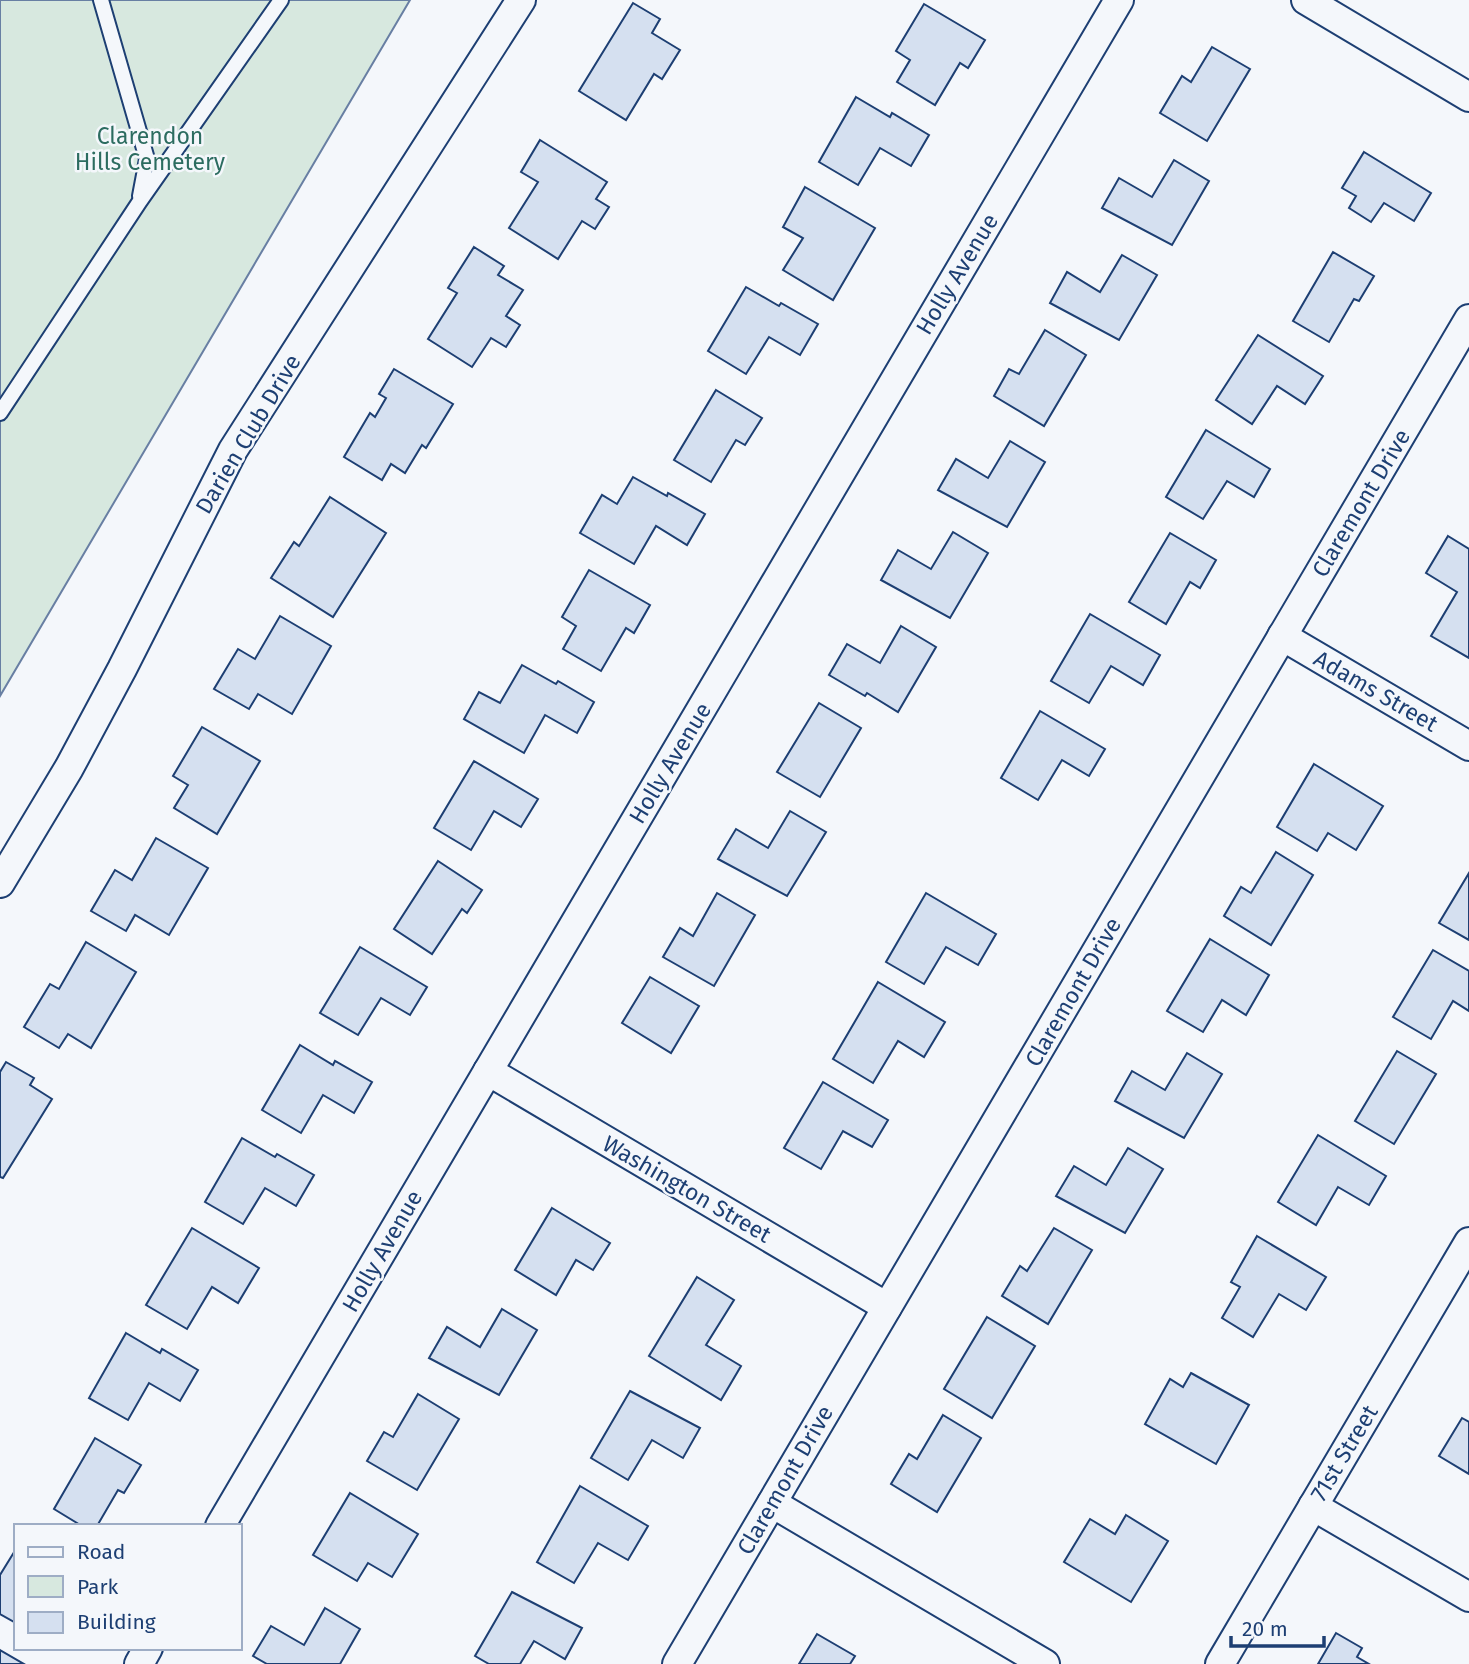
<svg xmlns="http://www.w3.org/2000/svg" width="1469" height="1664" viewBox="0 0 1469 1664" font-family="'Fira Sans',sans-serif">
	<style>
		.green { fill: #d7e8df; stroke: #687fa3; stroke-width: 2 }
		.building { fill: #d5e0f0; stroke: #1d3f73; stroke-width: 2 }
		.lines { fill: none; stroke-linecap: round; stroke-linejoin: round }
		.service-casing { stroke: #1d3f73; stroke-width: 18 }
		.minor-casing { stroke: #1d3f73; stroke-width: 32 }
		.service { stroke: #f4f7fb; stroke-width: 14 }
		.minor { stroke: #f4f7fb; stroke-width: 28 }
		.labels { text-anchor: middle; stroke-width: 5; stroke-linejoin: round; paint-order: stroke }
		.park-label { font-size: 23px; fill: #2c6c60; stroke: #f4f7fb }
		.street-label { font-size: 23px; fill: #1d3f73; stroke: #f4f7fb }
	</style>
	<rect width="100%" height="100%" fill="#f4f7fb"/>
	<polygon class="green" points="0,0 410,0 0,696"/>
	<g class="building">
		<polygon points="633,3 660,19 652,33 680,50 662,79 654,74 626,120 579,91"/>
		<polygon points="924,4 985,40 968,68 960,63 935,105 897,82 910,60 896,51"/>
		<polygon points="1212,47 1250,69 1207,141 1160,113 1182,76 1191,82"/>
		<polygon points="856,97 890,117 892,113 929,135 911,166 880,148 858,185 819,162"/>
		<polygon points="540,140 607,182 596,199 609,207 595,229 582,221 558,259 509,228 538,182 521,172"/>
		<polygon points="1364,152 1431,193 1414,221 1384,203 1371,222 1349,208 1356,196 1342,188"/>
		<polygon points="1174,160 1209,181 1172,245 1102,208 1119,178 1152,197"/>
		<polygon points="805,187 875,228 833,300 783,270 803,238 783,227"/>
		<polygon points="474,247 504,266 498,275 523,290 506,316 520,325 506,347 491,338 472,367 428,339 457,293 448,288"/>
		<polygon points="1333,252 1374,276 1359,301 1354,299 1329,342 1293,321"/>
		<polygon points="1122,255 1157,275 1119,340 1050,303 1067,272 1100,292"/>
		<polygon points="746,287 779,306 781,303 818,324 800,355 769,337 746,374 708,351"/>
		<polygon points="1045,330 1086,355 1044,426 994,396 1009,369 1019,374"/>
		<polygon points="1258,335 1323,376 1305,404 1277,386 1252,424 1216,400"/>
		<polygon points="394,369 453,404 426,448 422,445 405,473 391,464 382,480 344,457 370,413 375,417 386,398 379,394"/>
		<polygon points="716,390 762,418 745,445 736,440 711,482 674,460"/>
		<polygon points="1206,430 1270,469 1254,497 1227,481 1203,519 1166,497"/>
		<polygon points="1010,441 1045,462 1007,527 938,490 956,459 988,478"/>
		<polygon points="633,477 667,496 668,493 705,514 687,545 656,526 634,564 580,533 602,495 617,504"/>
		<polygon points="330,497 386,533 333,617 271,578 294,542 299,546"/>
		<polygon points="953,532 988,553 950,618 881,580 898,550 931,569"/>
		<polygon points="1170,533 1216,560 1200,588 1190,582 1166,624 1129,602"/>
		<polygon points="1448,536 1469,549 1469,658 1431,636 1457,592 1426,573"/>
		<polygon points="589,570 650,605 634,633 626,628 601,671 563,649 576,626 562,617"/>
		<polygon points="1090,614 1160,655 1143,685 1111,666 1089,703 1051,681"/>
		<polygon points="280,616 331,646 292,714 258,694 249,709 214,689 238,649 255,659"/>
		<polygon points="901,626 936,647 898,712 867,693 865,696 829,675 847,644 880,663"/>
		<polygon points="522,665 556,684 558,681 594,702 577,733 545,715 524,753 464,719 479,692 500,703"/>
		<polygon points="819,703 861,728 820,797 777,772"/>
		<polygon points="1040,711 1105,749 1089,776 1062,760 1038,800 1001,778"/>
		<polygon points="202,727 260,761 217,834 174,808 188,785 173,776"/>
		<polygon points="474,761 538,799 521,827 494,811 471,850 434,828"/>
		<polygon points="1314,764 1383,806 1356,850 1328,833 1317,851 1277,827"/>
		<polygon points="790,811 826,832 787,896 718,859 736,829 768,848"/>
		<polygon points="156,838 208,868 169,935 135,915 126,931 91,911 115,870 132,880"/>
		<polygon points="1276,852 1313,875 1271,945 1224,916 1241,887 1251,893"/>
		<polygon points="438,861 482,890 467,913 462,909 432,954 394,929"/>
		<polygon points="1469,873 1469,940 1439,923"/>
		<polygon points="717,893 755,915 714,986 663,957 680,928 693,936"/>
		<polygon points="926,893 996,934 978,965 946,947 924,984 886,962"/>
		<polygon points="1210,939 1269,975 1246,1015 1222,1000 1203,1032 1167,1011"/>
		<polygon points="86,942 136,972 91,1048 68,1034 59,1048 24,1027 50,984 59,989"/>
		<polygon points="360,947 427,987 410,1015 381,998 358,1035 320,1013"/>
		<polygon points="1433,950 1469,971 1469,1011 1453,1001 1431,1039 1393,1017"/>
		<polygon points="650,977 699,1006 671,1053 622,1023"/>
		<polygon points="878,982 945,1022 924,1057 898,1041 873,1083 833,1059"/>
		<polygon points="300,1045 333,1065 335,1061 372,1082 354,1113 323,1095 301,1133 262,1110"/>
		<polygon points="1397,1051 1436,1074 1394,1144 1355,1121"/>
		<polygon points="1187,1053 1222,1074 1184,1138 1115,1101 1132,1071 1165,1090"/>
		<polygon points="6,1062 34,1078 30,1085 52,1099 3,1178 0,1177 0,1072"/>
		<polygon points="823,1082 888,1120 872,1147 843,1131 821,1169 784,1148"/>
		<polygon points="1318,1135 1386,1176 1369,1205 1338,1187 1316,1225 1278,1202"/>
		<polygon points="242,1138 275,1157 277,1154 314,1175 296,1206 265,1188 243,1224 205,1202"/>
		<polygon points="1128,1148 1163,1169 1125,1233 1056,1196 1074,1166 1106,1185"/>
		<polygon points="552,1208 610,1243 593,1270 576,1260 556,1295 515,1270"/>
		<polygon points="192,1228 259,1268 238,1303 212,1287 187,1329 146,1305"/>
		<polygon points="1054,1228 1092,1250 1048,1324 1002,1296 1020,1266 1027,1271"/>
		<polygon points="1257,1236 1326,1277 1306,1310 1279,1294 1253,1337 1222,1318 1240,1287 1231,1282"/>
		<polygon points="697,1277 734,1300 706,1345 741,1366 721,1400 649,1356"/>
		<polygon points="502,1309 537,1330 499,1395 429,1358 447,1327 480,1347"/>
		<polygon points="987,1317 1035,1346 992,1418 944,1389"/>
		<polygon points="126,1333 160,1353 162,1349 198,1370 180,1401 149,1383 128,1420 89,1398"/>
		<polygon points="1191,1373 1249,1405 1216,1464 1145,1424 1170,1379 1183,1387"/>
		<polygon points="630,1391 700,1428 683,1458 652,1440 628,1480 591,1458"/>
		<polygon points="418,1394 459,1419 417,1490 367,1461 384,1432 393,1437"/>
		<polygon points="943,1415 981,1438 937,1512 891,1484 909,1454 917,1459"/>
		<polygon points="1462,1418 1469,1422 1469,1474 1439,1456"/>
		<polygon points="95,1438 141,1465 124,1493 118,1490 97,1526 82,1526 54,1509"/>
		<polygon points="580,1486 648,1526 628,1560 598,1543 574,1583 537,1562"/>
		<polygon points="350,1493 418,1534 392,1577 368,1563 357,1581 313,1555"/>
		<polygon points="1126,1515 1168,1541 1131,1602 1064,1562 1090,1519 1115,1534"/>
		<polygon points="16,1549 16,1623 0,1614 0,1575"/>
		<polygon points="512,1592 582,1628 565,1659 534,1641 520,1664 489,1664 475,1656"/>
		<polygon points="325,1608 360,1629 340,1664 267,1664 253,1656 271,1626 304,1645"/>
		<polygon points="1336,1633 1362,1648 1357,1657 1369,1664 1318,1664"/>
		<polygon points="817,1634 855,1656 850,1664 799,1664"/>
		<polygon points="0,1650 24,1664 0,1664"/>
	</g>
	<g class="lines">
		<g class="service-casing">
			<g id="service">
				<polyline points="101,0 147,159 140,196"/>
				<polyline points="0,413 140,201 281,0"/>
			</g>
		</g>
		<g class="minor-casing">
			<g id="minor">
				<polyline points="1306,0 1469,97"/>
				<polyline points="1282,636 1469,746"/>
				<polyline points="0,883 69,768 122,669 233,450 521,0"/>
				<polyline points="488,1071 887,1307"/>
				<polyline points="772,1503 1045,1664"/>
				<polyline points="1313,1506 1469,1597"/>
				<polyline points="220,1526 1119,0"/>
				<polyline points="139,1664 148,1648"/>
				<polyline points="677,1664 1469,319"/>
				<polyline points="1220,1664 1469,1242"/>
			</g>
		</g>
		<use href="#service" class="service"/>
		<use href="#minor" class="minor"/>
	</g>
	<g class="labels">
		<g class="park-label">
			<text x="150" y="144">Clarendon<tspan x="150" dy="26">Hills Cemetery</tspan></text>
		</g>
		<g class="street-label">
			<text transform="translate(957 274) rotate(-59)" y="8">Holly Avenue</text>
			<text transform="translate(248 434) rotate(-59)" y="8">Darien Club Drive</text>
			<text transform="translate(1361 503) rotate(-59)" y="8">Claremont Drive</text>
			<text transform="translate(1376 691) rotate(30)" y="8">Adams Street</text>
			<text transform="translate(670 763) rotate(-59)" y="8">Holly Avenue</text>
			<text transform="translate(1073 992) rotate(-60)" y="8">Claremont Drive</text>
			<text transform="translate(687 1189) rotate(30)" y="8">Washington Street</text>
			<text transform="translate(382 1251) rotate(-60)" y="8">Holly Avenue</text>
			<text transform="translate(1344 1453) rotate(-59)" y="8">71st Street</text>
			<text transform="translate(785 1480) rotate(-60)" y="8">Claremont Drive</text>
		</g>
	</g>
	<rect x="14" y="1524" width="228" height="126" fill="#f4f7fb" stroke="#9eadc5" stroke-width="2"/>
	<rect x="28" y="1547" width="35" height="10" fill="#f4f7fb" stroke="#9eadc5" stroke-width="2"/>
	<text x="77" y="1559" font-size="21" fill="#1d3f73">Road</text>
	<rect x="28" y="1576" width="35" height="21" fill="#d7e8df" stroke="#9eadc5" stroke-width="2"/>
	<text x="77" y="1594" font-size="21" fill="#1d3f73">Park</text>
	<rect x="28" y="1612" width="35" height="21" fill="#d5e0f0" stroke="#9eadc5" stroke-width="2"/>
	<text x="77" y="1629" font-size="21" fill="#1d3f73">Building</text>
	<path d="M1231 1636v10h93v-10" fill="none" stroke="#1d3f73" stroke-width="3.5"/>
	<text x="1242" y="1636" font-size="21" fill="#1d3f73" stroke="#f4f7fb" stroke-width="5" paint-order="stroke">20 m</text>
</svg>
